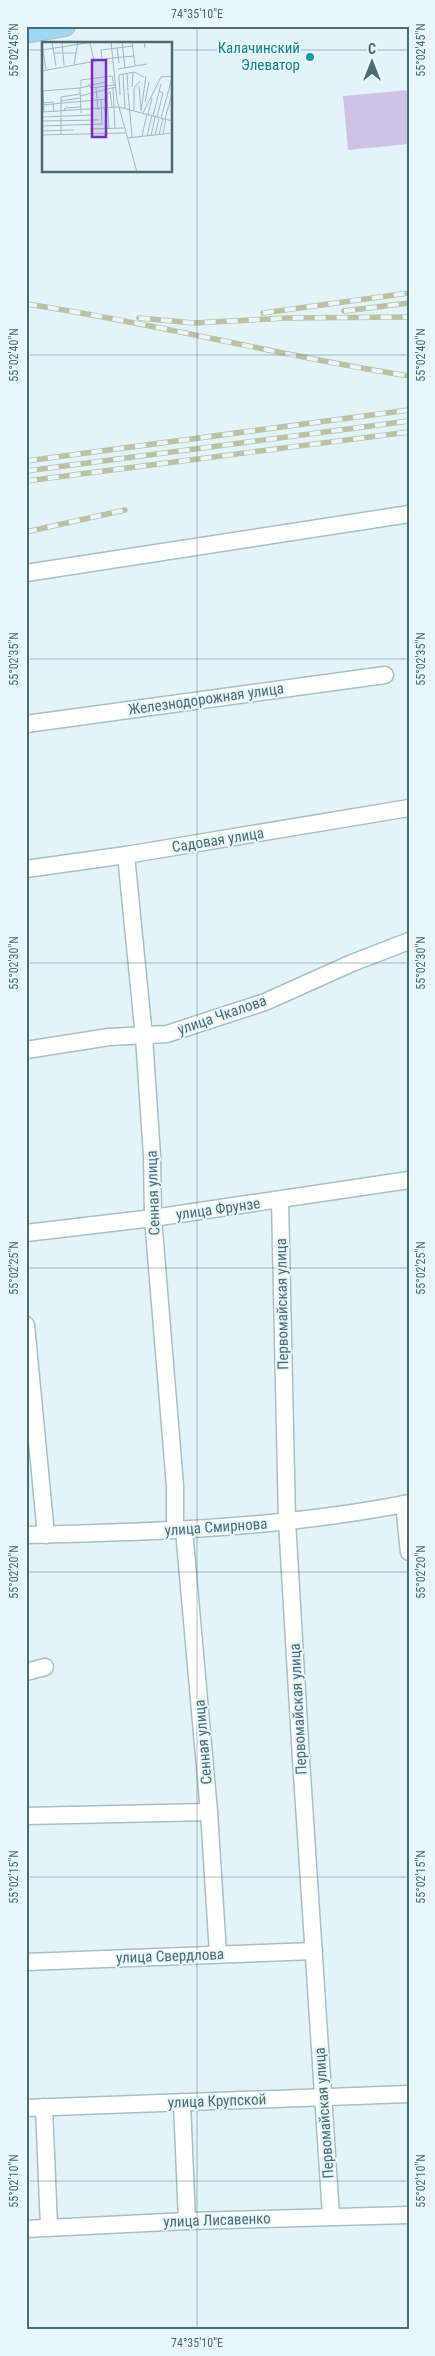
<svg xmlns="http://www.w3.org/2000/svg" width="435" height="2356" viewBox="0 0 435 2356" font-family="'Roboto Condensed',sans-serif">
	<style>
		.green { fill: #cdc3e6 }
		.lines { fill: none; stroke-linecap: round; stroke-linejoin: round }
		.minor-casing { stroke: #a5c0c4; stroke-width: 19 }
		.major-casing { stroke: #b0bfc0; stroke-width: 22 }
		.minor { stroke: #fff; stroke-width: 16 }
		.major { stroke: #a0d8f3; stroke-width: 20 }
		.rail-casing { stroke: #bac2a3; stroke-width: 5.5 }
		.rail { stroke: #e8f7fd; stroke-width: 4; stroke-dasharray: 11; stroke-linecap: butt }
		.ticks { fill: none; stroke: #4b6d6f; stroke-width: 1; stroke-opacity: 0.45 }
		.culture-dot { fill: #0f9aa8; stroke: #e8f7fd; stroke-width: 2 }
		.labels { text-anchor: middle; stroke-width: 4; stroke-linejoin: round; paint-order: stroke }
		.culture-label { font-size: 15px; fill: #0d838f; stroke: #e8f7fd; text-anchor: end }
		.street-label { font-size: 15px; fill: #4b6d6f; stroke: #e8f7fd }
		.inset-road { fill: none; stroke: #a1b9be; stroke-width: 1 }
		.view { fill: #7b2cbf; fill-opacity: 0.15; stroke: #7b2cbf; stroke-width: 2.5 }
		.inset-edge { fill: none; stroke: #4b6d6f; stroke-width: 2.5 }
		.neatline { fill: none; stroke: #4b6d6f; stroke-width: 2 }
		.ticks-label { font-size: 12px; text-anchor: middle; fill: #4b6d6f }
	</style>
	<rect width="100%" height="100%" fill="#e2f3fa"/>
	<polygon class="green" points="409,90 409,144 348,150 343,96"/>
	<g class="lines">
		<g class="minor-casing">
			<g id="minor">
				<polyline points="26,573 409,514"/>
				<polyline points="26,724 385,675"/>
				<polyline points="126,855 144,1037 152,1156 153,1218 175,1486 175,1530"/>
				<polyline points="26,869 126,855 409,808"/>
				<polyline points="26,1050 109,1037 167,1034 265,1002 352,963 409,941"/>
				<polyline points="280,1200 287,1521 301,1759 331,2216"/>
				<polyline points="26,1233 153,1218 409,1180"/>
				<polyline points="26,1325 46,1535"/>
				<polyline points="404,1504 409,1552"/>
				<polyline points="184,1530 209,1812 218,1954"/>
				<path d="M 26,1535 C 154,1532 283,1528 409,1503"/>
				<polyline points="26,1672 45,1667"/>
				<polyline points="26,1816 209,1812"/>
				<polyline points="26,1962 314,1951"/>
				<polyline points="182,2102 187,2221"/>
				<polyline points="44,2107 49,2227"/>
				<polyline points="26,2108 409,2094"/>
				<polyline points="26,2229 187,2221 409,2215"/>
			</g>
		</g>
		<g class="major-casing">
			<polyline id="major" points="26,33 65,26"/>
		</g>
		<use href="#minor" class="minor"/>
		<use href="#major" class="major"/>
		<g class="rail-casing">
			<g id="rail">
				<path d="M 26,304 C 155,323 280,356 409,376"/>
				<polyline points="344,311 409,303"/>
				<polyline points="263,313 409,293"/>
				<polyline points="139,318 194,323 288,318 409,317"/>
				<polyline points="26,461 409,410"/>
				<polyline points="26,471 409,421"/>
				<polyline points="26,481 409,432"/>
				<polyline points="26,532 125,510"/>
			</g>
		</g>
		<use href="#rail" class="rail"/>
	</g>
	<path class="ticks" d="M 197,26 L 197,2330M 26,50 L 44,50M 171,50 L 409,50M 26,355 L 409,355M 26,659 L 409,659M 26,963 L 409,963M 26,1268 L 409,1268M 26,1572 L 409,1572M 26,1877 L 409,1877M 26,2181 L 409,2181"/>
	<circle class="culture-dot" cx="310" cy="57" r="5"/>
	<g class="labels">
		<g class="culture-label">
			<text x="300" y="53">Калачинский<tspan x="300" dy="17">Элеватор</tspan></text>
		</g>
		<g class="street-label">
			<text transform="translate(206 699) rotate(-8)" y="5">Железнодорожная улица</text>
			<text transform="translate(218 840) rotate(-9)" y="5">Садовая улица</text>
			<text transform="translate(222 1015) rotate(-19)" y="5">улица Чкалова</text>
			<text transform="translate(153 1193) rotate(-92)" y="5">Сенная улица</text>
			<text transform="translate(218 1209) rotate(-8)" y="5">улица Фрунзе</text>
			<text transform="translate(282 1304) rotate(-91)" y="5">Первомайская улица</text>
			<text transform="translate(216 1527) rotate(-4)" y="5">улица Смирнова</text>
			<text transform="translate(298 1709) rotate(-93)" y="5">Первомайская улица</text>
			<text transform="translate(203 1742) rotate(-95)" y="5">Сенная улица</text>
			<text transform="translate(170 1956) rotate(-2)" y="5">улица Свердлова</text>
			<text transform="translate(217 2101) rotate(-2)" y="5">улица Крупской</text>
			<text transform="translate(324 2113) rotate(-94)" y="5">Первомайская улица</text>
			<text transform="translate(217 2220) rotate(-2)" y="5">улица Лисавенко</text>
		</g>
	</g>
	<g transform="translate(42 42)">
		<rect width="130" height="130" fill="#e2f3fa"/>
		<path class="inset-road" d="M 10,0 L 14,24M 20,0 L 22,23M 69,0 L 75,58 L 95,130M 80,0 L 83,26M 90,0 L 93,23M 91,0 L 102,0 L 103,6M 48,1 L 52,19M 0,4 L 4,27M 75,6 L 77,21M 0,8 L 51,0M 12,11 L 34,11M 70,16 L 92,14M 60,17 L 59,8 L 91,4M 32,22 L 36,0M 76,27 L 105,22M 0,29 L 70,16M 85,31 L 86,49M 81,32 L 83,66M 46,42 L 49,46 L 73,43M 39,44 L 39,38 L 70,34 L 72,43M 97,44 L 99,68M 90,45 L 91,30M 38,46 L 39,71M 54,46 L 56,68M 71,46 L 72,65M 0,49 L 38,46 L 63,40M 1,49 L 2,70M 68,49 L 70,66M 86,50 L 90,95M 78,53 L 77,33 L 92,30 L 102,35M 38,54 L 74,45M 59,57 L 60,83M 19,59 L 38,56M 103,60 L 107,40M 1,61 L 11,60 L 12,70M 0,63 L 65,57M 77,65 L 130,79M 72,66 L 73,86M 63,67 L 65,87M 92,68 L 92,46 L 98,39M 22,69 L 23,66 L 39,65M 99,69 L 104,34M 0,70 L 77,65M 101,71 L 119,35 L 130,34M 106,72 L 110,56M 111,74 L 119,42M 0,75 L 51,73M 115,75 L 121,51 L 117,49M 119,76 L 130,36M 123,77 L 130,52M 0,79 L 57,78M 0,84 L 60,82M 48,87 L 82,86M 67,87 L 65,52 L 68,50M 0,89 L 32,88M 121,92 L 124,77M 0,93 L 83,91M 19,93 L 19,55 L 38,52M 113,93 L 117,77M 117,93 L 121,76M 100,94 L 105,72M 105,94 L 110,73M 109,94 L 113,75M 85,96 L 130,91"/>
		<path class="view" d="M 50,18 L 64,18 L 64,95 L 50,95 Z"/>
		<rect width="130" height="130" class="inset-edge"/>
	</g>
	<rect width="435" height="2356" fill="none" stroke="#e8f7fd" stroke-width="55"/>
	<g transform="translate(372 62)" stroke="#e8f7fd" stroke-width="4" paint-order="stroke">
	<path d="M0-4L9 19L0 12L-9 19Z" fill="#4b6d6f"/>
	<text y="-8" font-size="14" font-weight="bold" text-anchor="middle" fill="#4b6d6f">С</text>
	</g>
	<rect x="28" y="28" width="380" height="2300" class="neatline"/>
	<g class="ticks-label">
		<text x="197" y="18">74°35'10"E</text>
		<text transform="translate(14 50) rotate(-90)" y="4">55°02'45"N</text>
		<text transform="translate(421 50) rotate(-90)" y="4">55°02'45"N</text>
		<text transform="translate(14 355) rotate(-90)" y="4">55°02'40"N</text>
		<text transform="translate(421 355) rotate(-90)" y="4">55°02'40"N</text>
		<text transform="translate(14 659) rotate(-90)" y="4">55°02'35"N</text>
		<text transform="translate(421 659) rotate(-90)" y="4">55°02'35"N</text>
		<text transform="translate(14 963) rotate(-90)" y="4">55°02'30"N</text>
		<text transform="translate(421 963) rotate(-90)" y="4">55°02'30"N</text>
		<text transform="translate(14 1268) rotate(-90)" y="4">55°02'25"N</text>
		<text transform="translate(421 1268) rotate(-90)" y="4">55°02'25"N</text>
		<text transform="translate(14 1572) rotate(-90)" y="4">55°02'20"N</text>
		<text transform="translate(421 1572) rotate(-90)" y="4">55°02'20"N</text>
		<text transform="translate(14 1877) rotate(-90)" y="4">55°02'15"N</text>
		<text transform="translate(421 1877) rotate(-90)" y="4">55°02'15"N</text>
		<text transform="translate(14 2181) rotate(-90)" y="4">55°02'10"N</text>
		<text transform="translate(421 2181) rotate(-90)" y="4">55°02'10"N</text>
		<text x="197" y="2347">74°35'10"E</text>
	</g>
</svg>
